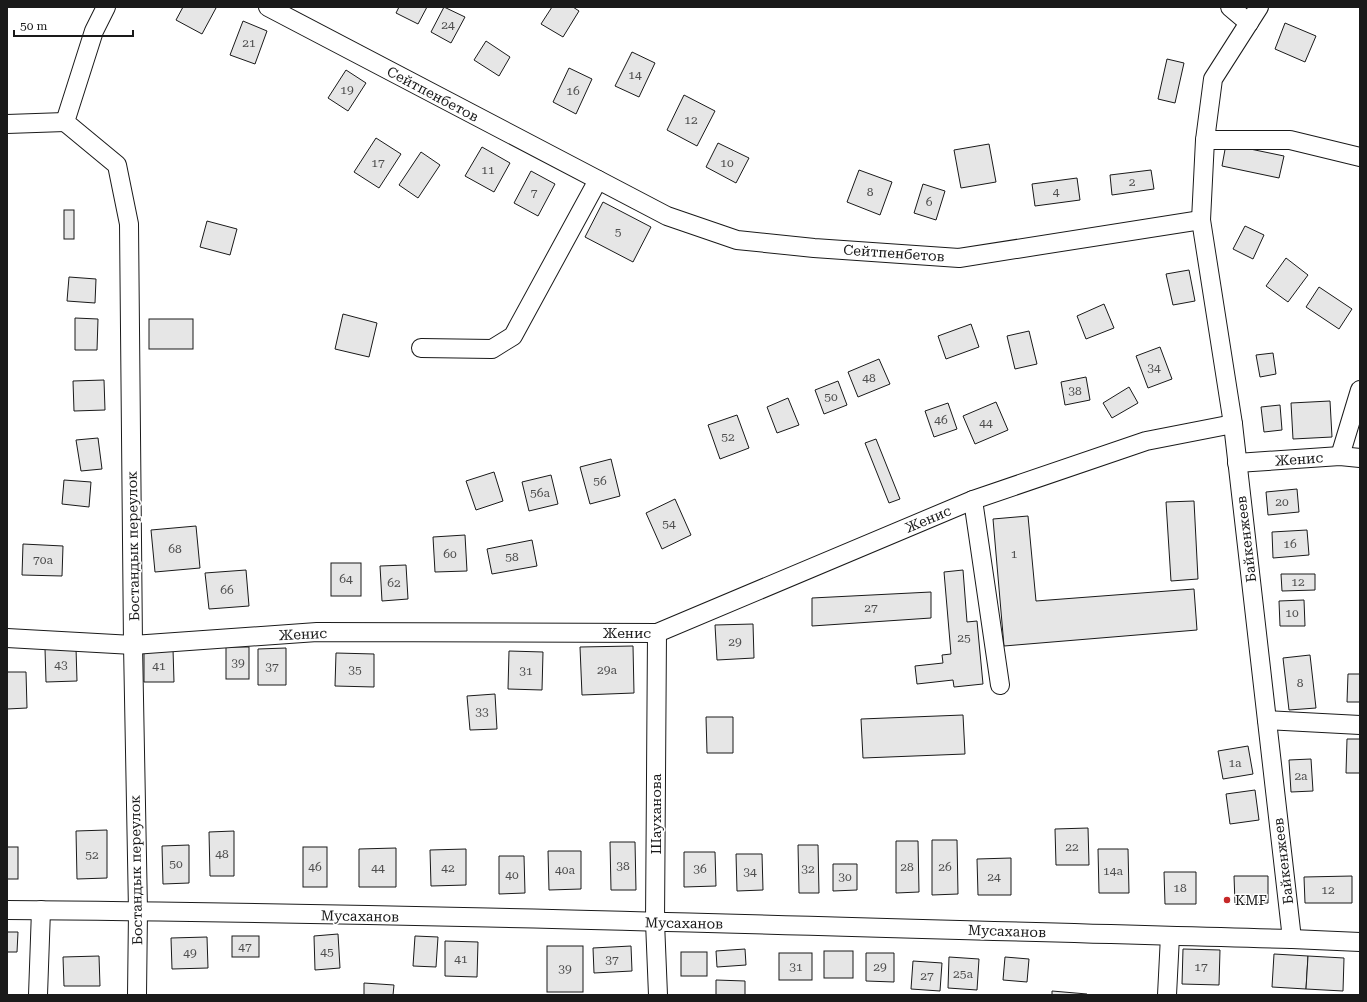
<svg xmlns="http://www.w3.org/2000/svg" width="1367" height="1002" viewBox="0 0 1367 1002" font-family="'Roboto Serif',serif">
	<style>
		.building { fill: #e6e6e6; stroke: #1a1a1a }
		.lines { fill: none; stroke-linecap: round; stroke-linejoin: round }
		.minor-casing { stroke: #1a1a1a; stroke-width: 20 }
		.minor { stroke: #fff; stroke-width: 18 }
		.poi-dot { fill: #c62828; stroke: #fff; stroke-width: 1.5 }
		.labels { text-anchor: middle; stroke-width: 3; stroke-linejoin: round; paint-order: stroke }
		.number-label { font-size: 12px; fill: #4d4d4d }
		.street-label { font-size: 14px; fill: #1a1a1a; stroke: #fff }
		.poi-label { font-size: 14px; fill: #1a1a1a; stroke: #fff; text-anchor: start }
	</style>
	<rect width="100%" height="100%" fill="#fff"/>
	<g class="building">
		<polygon points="183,7 214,7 216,8 202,34 176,20"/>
		<polygon points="399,7 427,7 418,24 396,13"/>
		<polygon points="444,7 465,17 451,43 431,32"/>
		<polygon points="552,7 573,7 579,11 563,37 541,24"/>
		<polygon points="243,21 267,31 255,64 230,55"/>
		<polygon points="1285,23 1316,36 1305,62 1275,49"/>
		<polygon points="486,41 510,57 499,76 474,60"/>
		<polygon points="632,52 655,63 639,97 615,86"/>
		<polygon points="1167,59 1184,63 1175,103 1158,99"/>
		<polygon points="569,68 592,79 576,114 553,102"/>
		<polygon points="346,70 366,83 348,111 328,98"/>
		<polygon points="684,95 715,111 697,146 667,130"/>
		<polygon points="376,138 401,154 379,188 354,172"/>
		<polygon points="718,143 749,158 736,183 706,167"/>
		<polygon points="989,144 996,182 961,188 954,150"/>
		<polygon points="1226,144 1284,156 1279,178 1222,166"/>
		<polygon points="482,147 510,163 494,192 465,176"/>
		<polygon points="421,152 440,165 418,198 399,185"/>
		<polygon points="859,170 892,182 880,215 847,202"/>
		<polygon points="1151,170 1154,189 1112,195 1110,175"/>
		<polygon points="531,171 555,184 538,216 514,203"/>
		<polygon points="1077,178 1080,200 1035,206 1032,184"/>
		<polygon points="923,184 945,191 936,220 914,213"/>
		<polygon points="603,202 651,227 633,262 585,237"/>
		<rect x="64" y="210" width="10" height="29"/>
		<polygon points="207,221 237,229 230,255 200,247"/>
		<polygon points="1245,226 1264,235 1253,259 1233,249"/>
		<polygon points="1286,258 1308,275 1288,302 1266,286"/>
		<polygon points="1189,270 1195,301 1173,305 1166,274"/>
		<polygon points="69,277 96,279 95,303 67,301"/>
		<polygon points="1319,287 1352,309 1339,329 1306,307"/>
		<polygon points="1104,304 1114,328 1086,339 1077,316"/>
		<polygon points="343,314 377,323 369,357 335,349"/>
		<polygon points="75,318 98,319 97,350 75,350"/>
		<rect x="149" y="319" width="44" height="30"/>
		<polygon points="971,324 979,347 946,359 938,336"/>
		<polygon points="1029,331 1037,364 1015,369 1007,336"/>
		<polygon points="1160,347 1172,379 1148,388 1136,356"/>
		<polygon points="1273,353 1276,374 1260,377 1256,355"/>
		<polygon points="879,359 890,384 858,397 848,372"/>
		<polygon points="1086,377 1090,400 1065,405 1061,382"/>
		<polygon points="104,380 105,410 74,411 73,381"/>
		<polygon points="838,381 847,405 824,414 815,390"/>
		<polygon points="1129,387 1138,403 1112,418 1103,403"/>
		<polygon points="788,398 799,425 777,433 767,407"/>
		<polygon points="1330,401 1332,437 1293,439 1291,403"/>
		<polygon points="996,402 1008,430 975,444 963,416"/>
		<polygon points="948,403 957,429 934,437 925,411"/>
		<polygon points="1280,405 1282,430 1264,432 1261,407"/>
		<polygon points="737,415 749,448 720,459 708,425"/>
		<polygon points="98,438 102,469 81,471 76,440"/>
		<polygon points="876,439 900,499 889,503 865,443"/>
		<polygon points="611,459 620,496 590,504 580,467"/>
		<polygon points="494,472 503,501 476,510 466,481"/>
		<polygon points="551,475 558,504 529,511 522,482"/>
		<polygon points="64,480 91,482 89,507 62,504"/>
		<polygon points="1297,489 1299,512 1268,515 1266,492"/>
		<polygon points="675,499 691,535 662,549 646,513"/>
		<polygon points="1194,501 1198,579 1171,581 1166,502"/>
		<polygon points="1028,516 1036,601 1194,589 1197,630 1004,646 993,519"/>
		<polygon points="196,526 200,568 155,572 151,530"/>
		<polygon points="1307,530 1309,555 1273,558 1272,532"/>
		<polygon points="465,535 467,571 435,572 433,537"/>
		<polygon points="532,540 537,566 492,574 487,549"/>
		<polygon points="23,544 63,546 62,576 22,575"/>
		<rect x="331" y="563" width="30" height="33"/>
		<polygon points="406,565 408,599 382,601 380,566"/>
		<polygon points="246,570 249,606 209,609 205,573"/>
		<polygon points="963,570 967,622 977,621 983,684 954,687 953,680 917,684 915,666 943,663 942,655 951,654 944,572"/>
		<polygon points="1281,574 1315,574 1315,590 1282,591"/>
		<polygon points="931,592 931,618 812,626 812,598"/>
		<polygon points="1304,600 1305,626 1280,626 1279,601"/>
		<polygon points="753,624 754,658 717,660 715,625"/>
		<polygon points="633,646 634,693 582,695 580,647"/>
		<rect x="226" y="647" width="23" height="32"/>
		<polygon points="76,648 77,681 46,682 45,649"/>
		<polygon points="286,648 286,685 258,685 258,649"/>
		<polygon points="173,649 174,682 144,682 144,650"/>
		<polygon points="509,651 543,652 542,690 508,689"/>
		<polygon points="336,653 374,654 374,687 335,686"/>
		<polygon points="1310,655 1316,708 1289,710 1283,658"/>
		<polygon points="7,672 26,672 27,708 7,709"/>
		<polygon points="1348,674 1360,674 1360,702 1347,702"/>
		<polygon points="495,694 497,729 470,730 467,696"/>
		<polygon points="963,715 965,754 863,758 861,719"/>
		<polygon points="706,717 733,717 733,753 707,753"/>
		<polygon points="1347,739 1360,739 1360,773 1346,773"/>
		<polygon points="1248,746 1253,774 1223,779 1218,751"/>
		<polygon points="1311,759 1313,791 1291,792 1289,760"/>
		<polygon points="1255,790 1259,820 1230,824 1226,794"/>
		<polygon points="1088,828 1089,865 1056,865 1055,829"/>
		<polygon points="107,830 107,878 77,879 76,831"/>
		<polygon points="234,831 234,876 210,876 209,832"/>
		<polygon points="932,840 957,840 958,894 932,895"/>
		<polygon points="896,841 918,841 919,892 896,893"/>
		<polygon points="610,842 635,842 636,890 611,890"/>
		<polygon points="189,845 189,883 163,884 162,846"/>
		<polygon points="798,845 818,845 819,893 799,893"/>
		<rect x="7" y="847" width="11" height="32"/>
		<rect x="303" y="847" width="24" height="40"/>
		<polygon points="396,848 396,887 359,887 359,849"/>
		<polygon points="466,849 466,885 431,886 430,850"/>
		<polygon points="1098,849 1128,849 1129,893 1099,893"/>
		<polygon points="548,851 581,851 581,889 549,890"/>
		<polygon points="684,852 715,852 716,886 684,887"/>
		<polygon points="736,854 762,854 763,890 737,891"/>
		<polygon points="499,856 524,856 525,893 499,894"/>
		<polygon points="1011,858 1011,895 978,895 977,859"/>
		<polygon points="833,864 857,864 857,890 833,891"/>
		<polygon points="1164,872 1196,872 1196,904 1165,904"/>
		<polygon points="1234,876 1268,876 1268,903 1235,903"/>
		<polygon points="1352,876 1352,903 1305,903 1304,877"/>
		<polygon points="7,932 18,932 17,952 7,952"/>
		<polygon points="338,934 340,968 315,970 314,936"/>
		<rect x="232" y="936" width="27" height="21"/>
		<polygon points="415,936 438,937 436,967 413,966"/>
		<polygon points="207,937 208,968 172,969 171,938"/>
		<polygon points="445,941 478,942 477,977 445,976"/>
		<rect x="547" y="946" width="36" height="46"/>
		<polygon points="631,946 632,971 594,973 593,948"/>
		<polygon points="745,949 746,965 717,967 716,951"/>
		<polygon points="1183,949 1220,950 1219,985 1182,984"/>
		<rect x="824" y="951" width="29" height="27"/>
		<rect x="681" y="952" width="26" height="24"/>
		<rect x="779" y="953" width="33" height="27"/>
		<polygon points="866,953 894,953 894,982 866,981"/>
		<polygon points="1274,954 1308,956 1306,989 1272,987"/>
		<polygon points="99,956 100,986 64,986 63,957"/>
		<polygon points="1308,956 1344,958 1343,991 1306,989"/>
		<polygon points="949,957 979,959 977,990 948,988"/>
		<polygon points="1005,957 1029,959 1027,982 1003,980"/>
		<polygon points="913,961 942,963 940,991 911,989"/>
		<polygon points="716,980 745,981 745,995 716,995"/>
		<polygon points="364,983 394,985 393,995 364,995"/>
		<polygon points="1052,991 1087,994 1087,995 1052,995"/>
	</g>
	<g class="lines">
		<g class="minor-casing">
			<g id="minor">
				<polyline points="106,7 94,31 65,122 117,165 129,224 133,645 138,911 137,995"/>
				<polyline points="268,7 667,216 737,240 814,248 959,258 1201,220"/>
				<polyline points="1230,7 1249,23"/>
				<polyline points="1259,7 1213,79 1205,140 1201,220 1233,424 1292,939"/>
				<polyline points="7,124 65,122"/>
				<polyline points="1205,140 1290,140 1360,157"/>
				<polyline points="421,348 492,349 513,336 598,180"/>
				<polyline points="1340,456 1360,390"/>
				<polyline points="1237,463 1340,456 1360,458"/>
				<polyline points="973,500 1000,685"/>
				<polyline points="657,633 655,922 658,995"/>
				<polyline points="7,638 133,645 317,632 657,633 973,500 1146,441 1233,424"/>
				<polyline points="1267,720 1360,725"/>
				<path d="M 7,910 C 435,913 863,928 1292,939 L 1360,942"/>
				<polyline points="38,995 41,910"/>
				<polyline points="1167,995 1170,936"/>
			</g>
		</g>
		<use href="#minor" class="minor"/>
	</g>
	<circle class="poi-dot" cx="1227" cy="900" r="4"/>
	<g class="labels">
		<g class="number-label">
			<text x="448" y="29">24</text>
			<text x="249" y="47">21</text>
			<text x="635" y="79">14</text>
			<text x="347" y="94">19</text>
			<text x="573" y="95">16</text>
			<text x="691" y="124">12</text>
			<text x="378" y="167">17</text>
			<text x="727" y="167">10</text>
			<text x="488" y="174">11</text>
			<text x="1132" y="186">2</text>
			<text x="870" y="196">8</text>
			<text x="1056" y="196">4</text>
			<text x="534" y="197">7</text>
			<text x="929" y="206">6</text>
			<text x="618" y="236">5</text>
			<text x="1154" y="372">34</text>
			<text x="869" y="382">48</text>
			<text x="1075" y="395">38</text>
			<text x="831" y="401">50</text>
			<text x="941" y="424">46</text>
			<text x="986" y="427">44</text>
			<text x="728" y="441">52</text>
			<text x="600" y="485">56</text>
			<text x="540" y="497">56а</text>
			<text x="1282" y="506">20</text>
			<text x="669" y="528">54</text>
			<text x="1290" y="548">16</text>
			<text x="175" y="553">68</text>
			<text x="450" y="558">60</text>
			<text x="1014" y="558">1</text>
			<text x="512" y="561">58</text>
			<text x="43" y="564">70а</text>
			<text x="346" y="583">64</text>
			<text x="1298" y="586">12</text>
			<text x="394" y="587">62</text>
			<text x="227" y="594">66</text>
			<text x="871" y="612">27</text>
			<text x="1292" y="617">10</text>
			<text x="964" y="642">25</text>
			<text x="735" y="646">29</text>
			<text x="238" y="667">39</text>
			<text x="61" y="669">43</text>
			<text x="159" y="670">41</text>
			<text x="272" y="671">37</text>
			<text x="355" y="674">35</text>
			<text x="607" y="674">29а</text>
			<text x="526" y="675">31</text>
			<text x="1300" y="687">8</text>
			<text x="482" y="716">33</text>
			<text x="1235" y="767">1а</text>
			<text x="1301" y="780">2а</text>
			<text x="1072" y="851">22</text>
			<text x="222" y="858">48</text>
			<text x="92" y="859">52</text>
			<text x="176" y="868">50</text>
			<text x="623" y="870">38</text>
			<text x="315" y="871">46</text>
			<text x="907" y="871">28</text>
			<text x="945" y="871">26</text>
			<text x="378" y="872">44</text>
			<text x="448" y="872">42</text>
			<text x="700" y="873">36</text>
			<text x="808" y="873">32</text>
			<text x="565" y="874">40а</text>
			<text x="1113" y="875">14а</text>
			<text x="750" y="876">34</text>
			<text x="512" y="879">40</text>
			<text x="845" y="881">30</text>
			<text x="994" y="881">24</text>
			<text x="1180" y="892">18</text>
			<text x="1328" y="894">12</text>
			<text x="245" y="951">47</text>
			<text x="327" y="956">45</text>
			<text x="190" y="957">49</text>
			<text x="461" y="963">41</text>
			<text x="612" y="964">37</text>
			<text x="796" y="971">31</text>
			<text x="880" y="971">29</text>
			<text x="1201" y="971">17</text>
			<text x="565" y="973">39</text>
			<text x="963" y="978">25а</text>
			<text x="927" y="980">27</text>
		</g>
		<g class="street-label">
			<text transform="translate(433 94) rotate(28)" y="5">Сейтпенбетов</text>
			<text transform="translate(894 253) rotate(4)" y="5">Сейтпенбетов</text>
			<text transform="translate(1299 459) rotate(-4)" y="5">Женис</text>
			<text transform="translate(928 519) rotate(-23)" y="5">Женис</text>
			<text transform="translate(1246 539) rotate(-97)" y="5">Байкенжеев</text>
			<text transform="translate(133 546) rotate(-91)" y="5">Бостандык переулок</text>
			<text x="627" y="638">Женис</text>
			<text transform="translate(303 634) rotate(-3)" y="5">Женис</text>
			<text transform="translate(656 814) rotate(-90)" y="5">Шауханова</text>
			<text transform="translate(1283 861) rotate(-97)" y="5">Байкенжеев</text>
			<text transform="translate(136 870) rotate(-91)" y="5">Бостандык переулок</text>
			<text transform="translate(360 916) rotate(1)" y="5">Мусаханов</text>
			<text transform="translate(684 923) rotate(1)" y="5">Мусаханов</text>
			<text transform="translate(1007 931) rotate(2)" y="5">Мусаханов</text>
		</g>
		<g class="poi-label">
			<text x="1235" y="905">KMF</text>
		</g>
	</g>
	<rect width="1367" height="1002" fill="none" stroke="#1a1a1a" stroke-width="16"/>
	<path d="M14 30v6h119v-6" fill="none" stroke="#1a1a1a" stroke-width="2"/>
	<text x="20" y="30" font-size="12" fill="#1a1a1a" stroke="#ffffff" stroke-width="3" paint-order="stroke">50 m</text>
</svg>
